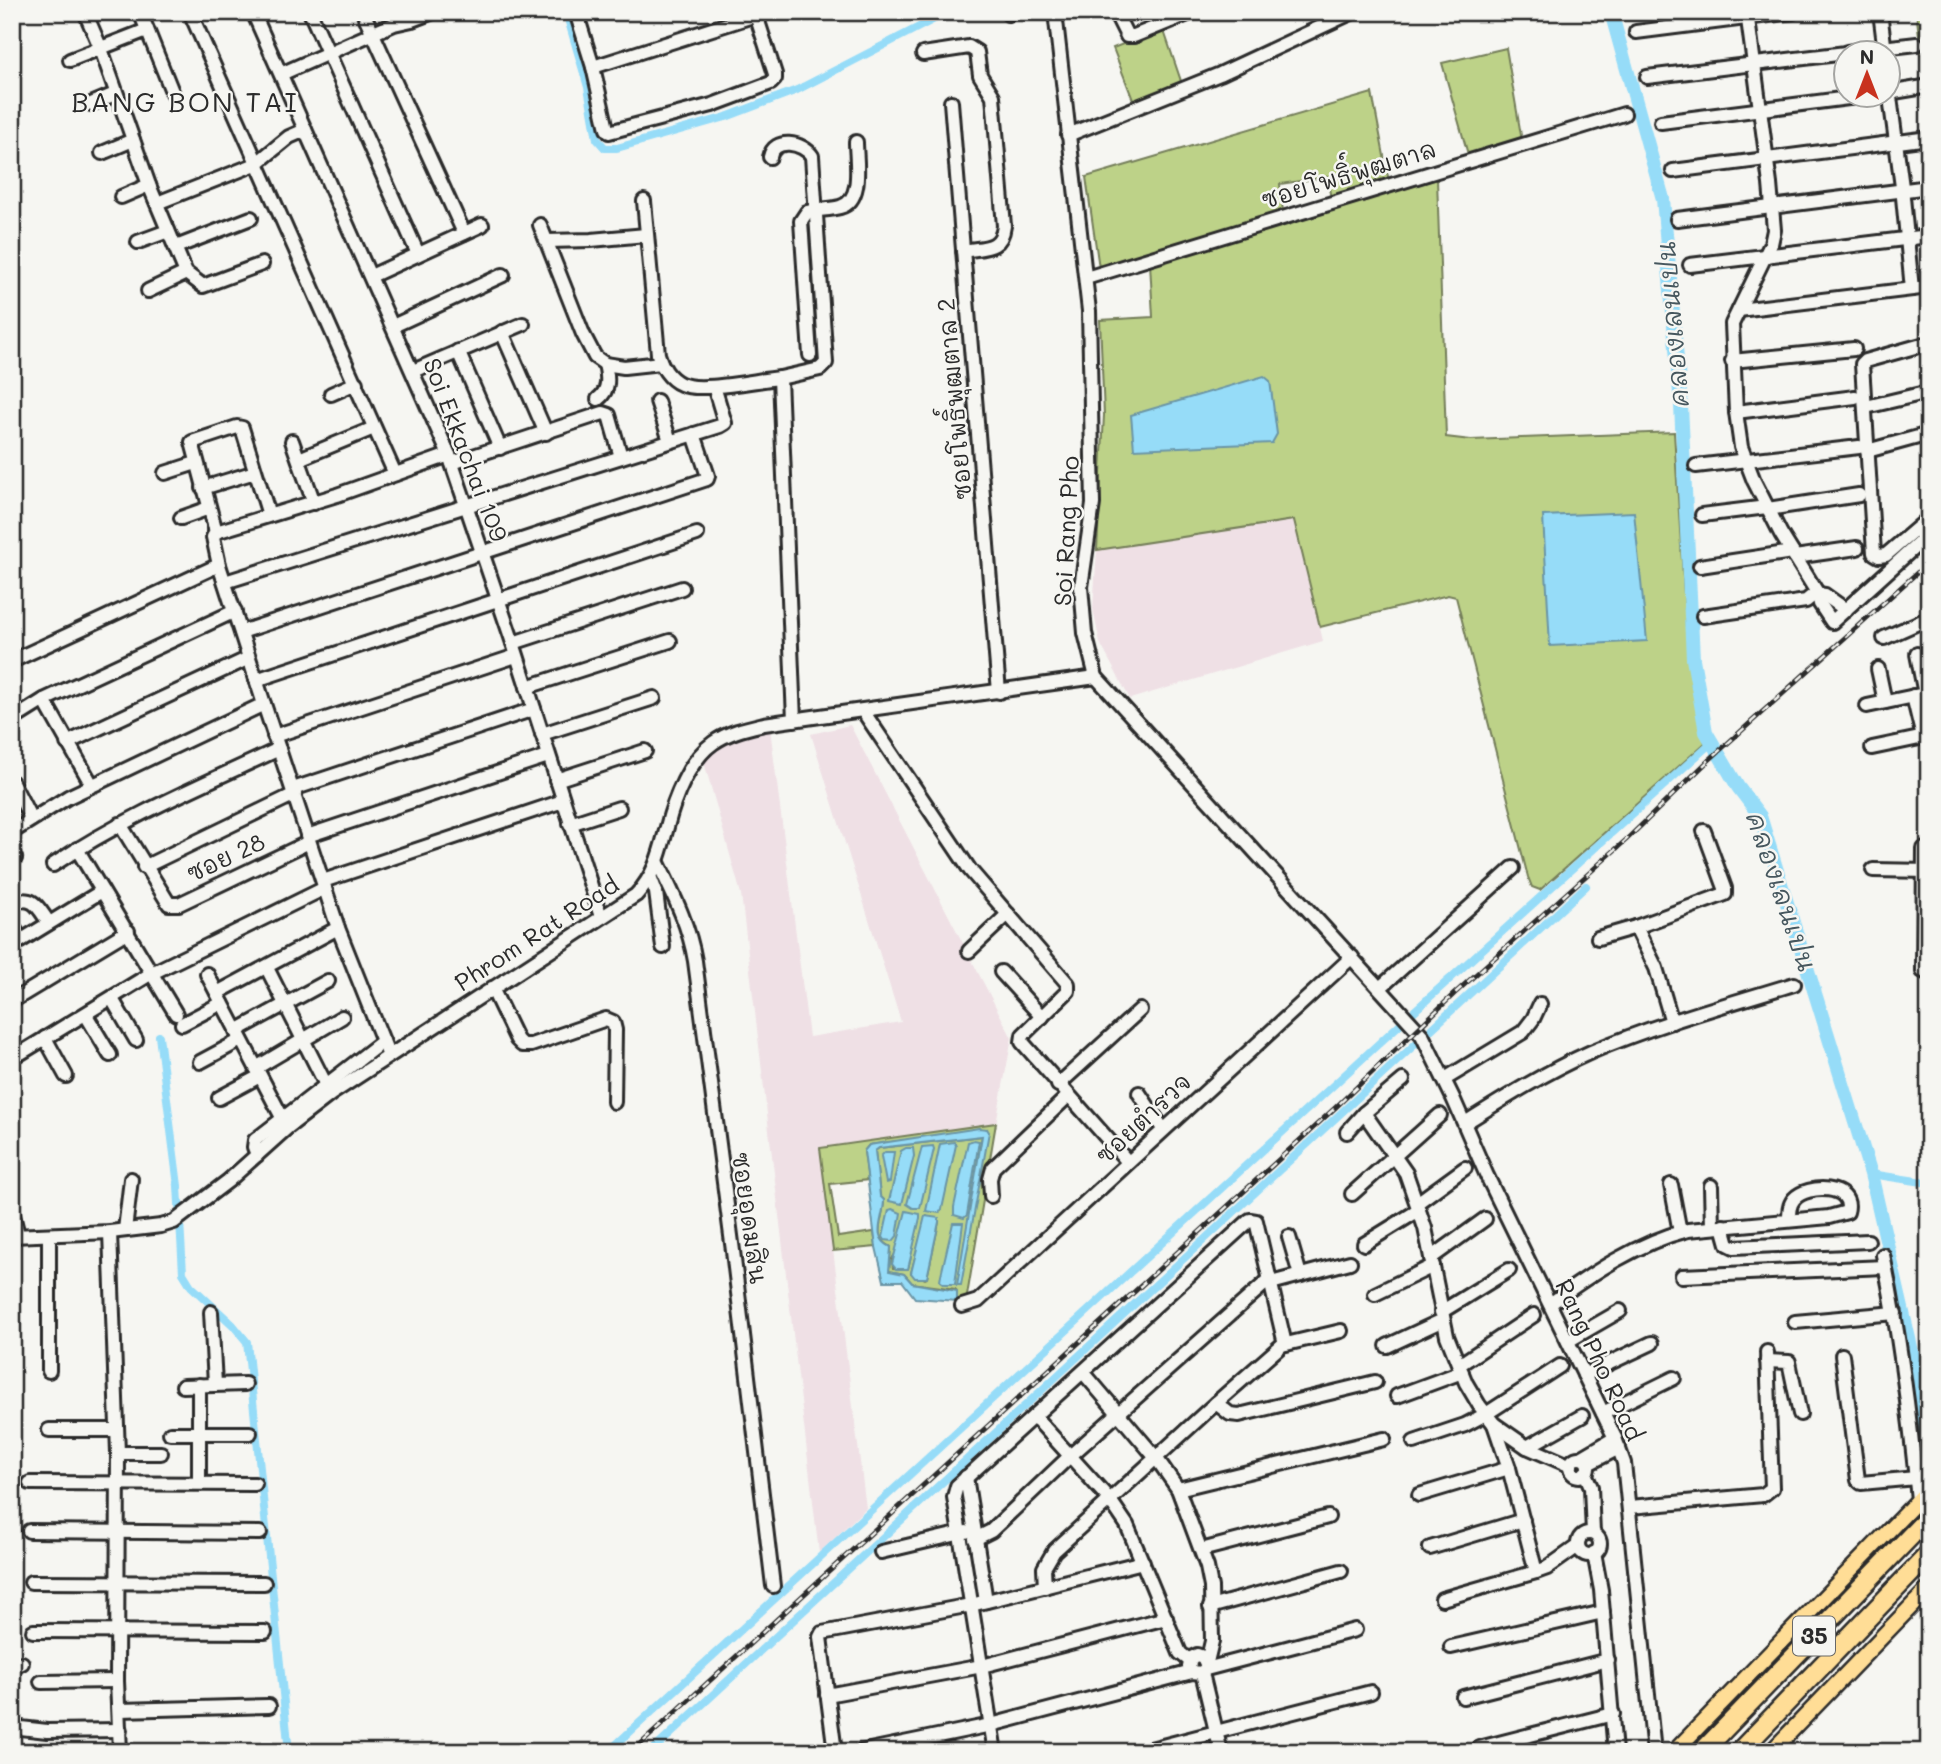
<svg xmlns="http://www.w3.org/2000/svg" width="1941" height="1764" viewBox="0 0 1941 1764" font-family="Mali,'Playpen Sans Thai',sans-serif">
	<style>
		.built { fill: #efe0e5 }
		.green { fill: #bdd288; stroke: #747e5a; stroke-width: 2; fill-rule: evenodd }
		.water { fill: #96dcf8; stroke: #6b95a6; stroke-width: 2 }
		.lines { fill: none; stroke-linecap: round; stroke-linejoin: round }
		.canal { stroke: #96dcf8; stroke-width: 8 }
		.river { stroke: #96dcf8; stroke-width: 14 }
		.minor-casing { stroke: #2b2b2b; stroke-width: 18 }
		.major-casing { stroke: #2b2b2b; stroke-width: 19 }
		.highway-casing { stroke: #2b2b2b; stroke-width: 23 }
		.minor { stroke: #f6f6f2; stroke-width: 12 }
		.major { stroke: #ffdd96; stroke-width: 14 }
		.highway { stroke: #ffdd96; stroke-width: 18 }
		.rail-casing { stroke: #2b2b2b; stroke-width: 5 }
		.rail { stroke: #f6f6f2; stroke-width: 2.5; stroke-dasharray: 8; stroke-linecap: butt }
		.labels { text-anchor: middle; stroke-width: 5; stroke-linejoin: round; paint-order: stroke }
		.shield { fill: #f6f6f2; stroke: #686867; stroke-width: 2 }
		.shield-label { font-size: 23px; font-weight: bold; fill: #2b2b2b }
		.street-label { font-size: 24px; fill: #2b2b2b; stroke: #f6f6f2 }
		.water-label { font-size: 26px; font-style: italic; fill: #46575e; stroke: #f6f6f2 }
		.quarter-label { font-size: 28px; letter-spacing: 2px; fill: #2b2b2b; stroke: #f6f6f2 }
	</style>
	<rect width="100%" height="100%" fill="#f6f6f2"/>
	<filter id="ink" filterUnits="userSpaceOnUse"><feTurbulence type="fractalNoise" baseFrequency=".0143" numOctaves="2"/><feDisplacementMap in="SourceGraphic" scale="14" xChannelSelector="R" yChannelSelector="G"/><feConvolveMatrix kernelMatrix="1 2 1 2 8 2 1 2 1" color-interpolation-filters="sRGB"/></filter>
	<g filter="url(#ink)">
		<g class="built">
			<polygon points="1295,520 1323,641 1130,699 1100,643 1093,609 1097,550"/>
			<polygon points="850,725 1012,1038 996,1123 820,1148 866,1508 819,1553 741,894 704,762 712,752 735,738 770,728 809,1037 901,1022 811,734"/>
		</g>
		<g class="green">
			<polygon points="1916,12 1929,12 1929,110"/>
			<polygon points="1163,28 1183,87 1135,105 1113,48"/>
			<polygon points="1506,48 1522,141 1469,158 1442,63"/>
			<polygon points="1372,93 1389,182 1331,199 1327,177 1280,184 1283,212 1099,268 1086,177"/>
			<polygon points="1437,179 1446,437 1471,440 1674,432 1686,627 1692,686 1705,743 1540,890 1532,887 1528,877 1456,597 1448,595 1320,627 1294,520 1097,550 1104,415 1100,320 1153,317 1150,263"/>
			<path d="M 996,1123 L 966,1302 L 957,1301 L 957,1291 L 955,1289 L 912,1283 L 904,1274 L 889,1271 L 891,1247 C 870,1236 884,1220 884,1200 L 880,1196 L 875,1151 L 879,1148 L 982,1136 L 958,1285 L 987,1129 L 869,1145 L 864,1151 L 868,1180 L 830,1184 L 838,1237 L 874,1232 L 876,1247 L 833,1251 L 820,1148 ZM 920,1214 L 908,1269 L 893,1268 L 892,1259 ZM 926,1216 L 939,1222 L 927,1278 L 925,1279 L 911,1273 Z"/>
		</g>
		<g class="water">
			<polygon points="1264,376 1270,381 1277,434 1272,443 1134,449 1131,415"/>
			<polygon points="1634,512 1647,641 1550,646 1543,516"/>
			<path d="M 979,1128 L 987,1129 L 989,1132 L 961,1285 L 957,1285 L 982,1136 L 879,1148 L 875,1151 L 880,1196 L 884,1200 C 884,1219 870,1237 891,1247 L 889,1271 L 904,1274 L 912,1283 L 957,1291 L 957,1301 L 915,1298 L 902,1281 L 884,1281 L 876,1247 L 864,1151 L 869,1145 Z"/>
			<polygon points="974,1140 979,1141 967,1215 964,1218 954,1215 954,1207 968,1142"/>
			<polygon points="954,1142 956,1145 942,1209 939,1213 926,1211 940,1144"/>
			<polygon points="933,1146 934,1149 920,1208 913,1208 907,1204 922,1147"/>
			<polygon points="906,1148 913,1148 914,1156 902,1204 889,1201 901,1151"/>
			<polygon points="885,1152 894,1152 890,1182 886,1183 881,1156"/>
			<polygon points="892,1209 901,1213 897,1236 893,1241 885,1240 883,1237 889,1210"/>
			<polygon points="906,1211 920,1214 920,1218 908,1269 896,1269 892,1264"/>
			<polygon points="925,1216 939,1218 939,1222 927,1278 915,1278 911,1273"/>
			<polygon points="953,1223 963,1223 955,1284 944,1284 940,1281 941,1275"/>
		</g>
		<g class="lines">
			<g class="canal">
				<polyline points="566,12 588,87 597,139 605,148 617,148 726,117 797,90 948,12"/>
				<polyline points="159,1036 178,1186 183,1273 191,1286 233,1325 247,1342 289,1752"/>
				<polyline points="1871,1174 1929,1183"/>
				<polyline points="608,1752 1400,1024 1712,742"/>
				<polyline points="651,1752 1586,886"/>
			</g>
			<polyline class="river" points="1611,12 1663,199 1681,405 1693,659 1706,732 1738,787 1760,816 1871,1174 1913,1356 1929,1486"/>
			<g class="minor-casing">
				<g id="minor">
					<polyline points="85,12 101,49 149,185 186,273 203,286 262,264"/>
					<polyline points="140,12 173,94"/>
					<polyline points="190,12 395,474"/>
					<polyline points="253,12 449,455 513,643 601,917"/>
					<polyline points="310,12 418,254"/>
					<polyline points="363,12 464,233"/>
					<polyline points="576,12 593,67 607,129 609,132 712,105 771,83 775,79 775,74 755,12"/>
					<polyline points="1055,12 1089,311 1093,504 1081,587 1085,633 1096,677 1422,1035 1453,1098 1487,1176 1615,1438 1624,1463 1654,1752"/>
					<polyline points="1115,12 1127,36 1134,36 1193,12"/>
					<polyline points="1747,12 1770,184 1774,230 1771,244 1732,324 1736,412 1741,447 1754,481 1781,534 1818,594 1820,604 1832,622 1929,534"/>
					<polyline points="1880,12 1885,52"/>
					<polyline points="1008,14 1013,12"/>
					<polyline points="1636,32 1793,12"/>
					<polyline points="1847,52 1917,44"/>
					<path d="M 923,54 L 969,47 L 977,52 L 980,75 L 993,96 L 1004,226 C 1001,251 984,247 963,251"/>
					<polyline points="70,60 147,30"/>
					<polyline points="593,67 756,15"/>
					<polyline points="281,74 394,24 412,20 433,12"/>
					<polyline points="1647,77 1846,53"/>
					<polyline points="1888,82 1902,187 1912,289"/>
					<polyline points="1888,93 1924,87"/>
					<polyline points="951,102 999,692"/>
					<polyline points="91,104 115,94"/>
					<polyline points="1661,122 1880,94"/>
					<polyline points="1068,135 1220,74 1353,12"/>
					<polyline points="102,153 133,140"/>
					<path d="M 770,157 C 774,137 803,142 812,156 L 826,363 L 820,369 L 780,378 L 794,720"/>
					<polyline points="1673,171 1929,138"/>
					<polyline points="121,197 149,185"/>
					<path d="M 644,201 L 658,354 C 661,366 669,379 681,384 C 700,393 756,380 780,378"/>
					<polyline points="157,203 256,164 289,137 305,130"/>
					<polyline points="1677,219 1929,187"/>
					<polyline points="540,225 583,334 595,357 605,364 624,367 661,363"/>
					<polyline points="547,241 591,240 646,235"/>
					<polyline points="138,242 168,231"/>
					<polyline points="176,247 251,218"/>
					<polyline points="1690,265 1929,236"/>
					<polyline points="371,276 482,225"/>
					<polyline points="1086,278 1624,114"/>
					<polyline points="148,291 186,273"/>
					<polyline points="1739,310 1929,287"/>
					<polyline points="393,326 503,275"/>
					<polyline points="502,332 546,433"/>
					<polyline points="1929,343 1865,361 1862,364 1874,553 1879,556 1886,555 1929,518"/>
					<polyline points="458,351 500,448"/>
					<path d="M 810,355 L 801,221 L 807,212 C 818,209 829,210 840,207 C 864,201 856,160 856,142"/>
					<polyline points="1732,361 1854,349"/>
					<polyline points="413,371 523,324"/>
					<polyline points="331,394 356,383"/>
					<path d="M 598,399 C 610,390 608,377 605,364"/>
					<polyline points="657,401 670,441"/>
					<polyline points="1866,407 1929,392"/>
					<polyline points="1736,412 1855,397"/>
					<polyline points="292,441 314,503"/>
					<polyline points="1867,451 1929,434"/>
					<polyline points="299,459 374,428"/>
					<polyline points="452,463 603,413 609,415 621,457"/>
					<polyline points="1696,466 1859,447"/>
					<polyline points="165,473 196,463"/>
					<polyline points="203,488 255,472"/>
					<polyline points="1768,509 1859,495"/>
					<polyline points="1702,515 1767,507"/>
					<polyline points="181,518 209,508"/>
					<polyline points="216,532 192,442 237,427 242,428 269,515"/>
					<polyline points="1795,557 1857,548"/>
					<polyline points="1700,566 1792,552"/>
					<polyline points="225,582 720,426 725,423 716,393"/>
					<polyline points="1818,594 1825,595 1846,610"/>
					<polyline points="1703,616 1806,601 1817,592"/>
					<polyline points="241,632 707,479 708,476 694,434"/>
					<polyline points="1884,638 1929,618"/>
					<polyline points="513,643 682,588"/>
					<polyline points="1917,654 1925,694"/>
					<polyline points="12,661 219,565"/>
					<polyline points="1878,669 1885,702"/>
					<polyline points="256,680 697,534"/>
					<polyline points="527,687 670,641"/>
					<polyline points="1913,696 1923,737"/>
					<polyline points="44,700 92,785"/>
					<polyline points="1867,706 1929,693"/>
					<polyline points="863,711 970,870 1068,984 1068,991 1023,1035 1022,1042 1128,1162"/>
					<polyline points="12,720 44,700 235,611"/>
					<polyline points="542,734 654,698"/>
					<polyline points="274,736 516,656"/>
					<polyline points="67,743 249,658"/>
					<polyline points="1872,748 1929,736"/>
					<polyline points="556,780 645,751"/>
					<polyline points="12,782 31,819"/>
					<polyline points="293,789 534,709"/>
					<polyline points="120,824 169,904 179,904 309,842"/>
					<polyline points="570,824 619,808"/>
					<polyline points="12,832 68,797 264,704"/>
					<polyline points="307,836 548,756"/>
					<polyline points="77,849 176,1014"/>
					<polyline points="1924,849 1923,971 1929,974"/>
					<polyline points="12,854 15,858 12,862"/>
					<path d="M 658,863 C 674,896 689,925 695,961 L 733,1251 L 773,1586"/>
					<path d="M 53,865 C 123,818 202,785 279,749"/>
					<polyline points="144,867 295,794"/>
					<polyline points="1873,870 1929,871"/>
					<polyline points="651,879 656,892 663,947"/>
					<polyline points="323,881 563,801"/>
					<path d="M 12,902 C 35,896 37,906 49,923"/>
					<polyline points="12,925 21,940"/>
					<polyline points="1636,927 1725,894 1725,888 1704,831"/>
					<polyline points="1598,938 1636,927 1656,968 1672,1022"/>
					<polyline points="12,946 102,891"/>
					<polyline points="969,951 1008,914"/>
					<polyline points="267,968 328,1089"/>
					<polyline points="1001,972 1042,1017"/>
					<polyline points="207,974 285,1123"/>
					<polyline points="1381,987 1513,868"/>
					<polyline points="492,988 517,1040 522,1045 531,1045 606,1019 613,1022 615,1030 614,1102"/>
					<polyline points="217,993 338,928"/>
					<polyline points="112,999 136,1040"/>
					<polyline points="12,1001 128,931"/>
					<polyline points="86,1015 110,1055"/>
					<polyline points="182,1024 222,1003"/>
					<polyline points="236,1031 328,981"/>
					<polyline points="45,1038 66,1076"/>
					<polyline points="21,1053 152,973 325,888"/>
					<polyline points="389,1056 338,928 264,704 219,565 213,537 216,532 337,495 449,455"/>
					<polyline points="200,1062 241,1040"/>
					<polyline points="256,1068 342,1017"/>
					<polyline points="1445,1079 1523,1032 1533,1019 1540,1004"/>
					<polyline points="1058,1085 1140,1010"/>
					<polyline points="1139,1093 1163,1129"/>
					<polyline points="219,1098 260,1076"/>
					<polyline points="1364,1113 1406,1173 1425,1228 1447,1336 1466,1383 1479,1405 1494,1424 1527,1447 1571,1466"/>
					<path d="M 1465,1123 C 1506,1097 1546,1072 1591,1052 C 1656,1024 1726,1005 1794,984"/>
					<polyline points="1347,1132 1364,1113 1403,1080"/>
					<polyline points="257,1155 254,1147 255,1140 383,1041"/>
					<polyline points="1671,1185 1680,1232"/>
					<polyline points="1711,1186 1712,1227"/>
					<polyline points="1352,1194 1440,1115"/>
					<polyline points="991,1196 990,1179 993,1168 1068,1096"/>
					<polyline points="1417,1203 1465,1168"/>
					<polyline points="12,1211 18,1235"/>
					<polyline points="1723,1226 1728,1244 1734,1247 1868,1241"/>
					<polyline points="125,1230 131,1179"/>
					<polyline points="110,1232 118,1453 117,1681 120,1752"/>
					<polyline points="49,1235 49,1371"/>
					<path d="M 12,1236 L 110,1232 L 161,1226 L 174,1222 L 228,1181 L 288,1127 L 331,1094 L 636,895 C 655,875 660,853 667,827 C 674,799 689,760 713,743 C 728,732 747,728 764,724 L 1096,677"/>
					<polyline points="1289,1237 1300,1275"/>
					<polyline points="1364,1244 1419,1210"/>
					<path d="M 1883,1255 C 1900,1336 1910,1417 1918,1500"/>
					<polyline points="1431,1258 1485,1219"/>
					<polyline points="1682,1276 1885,1267"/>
					<polyline points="1271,1283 1350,1262"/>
					<polyline points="1375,1294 1433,1266"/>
					<path d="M 1550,1304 C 1592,1273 1637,1243 1688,1230 L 1829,1217 L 1847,1212 C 1855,1184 1807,1184 1794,1199 C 1789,1205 1789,1212 1789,1220"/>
					<polyline points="962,1306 978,1301 1352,957"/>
					<polyline points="211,1312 215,1384"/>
					<polyline points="1441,1312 1509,1270"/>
					<polyline points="1795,1322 1895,1313"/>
					<polyline points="1568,1341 1620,1311"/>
					<polyline points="1387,1346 1443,1320"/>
					<polyline points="1842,1355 1858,1480 1861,1483 1916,1478"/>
					<polyline points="1767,1361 1789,1362 1800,1414"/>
					<polyline points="1459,1365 1534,1315"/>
					<polyline points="1083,1372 1157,1459 1178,1489 1207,1567 1211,1587 1212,1641 1207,1662"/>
					<polyline points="1584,1375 1652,1343"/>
					<polyline points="183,1386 245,1384"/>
					<polyline points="1397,1396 1462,1372"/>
					<polyline points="1216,1403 1282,1345 1341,1331"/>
					<polyline points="1603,1413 1674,1378"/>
					<polyline points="1034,1416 1110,1500 1127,1525 1180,1653 1189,1660"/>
					<polyline points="1494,1424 1509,1468 1536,1572"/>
					<polyline points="49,1430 117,1430"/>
					<polyline points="170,1433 250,1433"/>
					<polyline points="1414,1442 1465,1425 1486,1414 1560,1366"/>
					<polyline points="1527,1447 1582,1416"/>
					<polyline points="118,1453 161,1453"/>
					<polyline points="1581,1458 1615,1438"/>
					<circle cx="1579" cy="1467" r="9"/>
					<polyline points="1588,1464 1619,1448"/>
					<polyline points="1585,1473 1591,1487 1593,1533"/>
					<polyline points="966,1477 986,1601"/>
					<polyline points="30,1483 255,1484"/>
					<polyline points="199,1483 199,1385"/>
					<polyline points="1178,1489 1384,1439"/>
					<polyline points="1419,1495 1509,1468"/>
					<polyline points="1630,1507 1763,1495 1772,1488 1767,1352"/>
					<polyline points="29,1531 260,1533"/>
					<circle cx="1589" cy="1544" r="11"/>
					<polyline points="975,1539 991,1531 1070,1456 1270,1279"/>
					<polyline points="1430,1548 1523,1520"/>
					<polyline points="1201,1550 1328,1517"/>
					<polyline points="881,1552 966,1532"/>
					<polyline points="1594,1553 1601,1590 1615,1752"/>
					<polyline points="31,1582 264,1583"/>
					<polyline points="1045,1587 1044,1568 1054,1551 1216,1403 1230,1414 1239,1415 1375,1382"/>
					<polyline points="1442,1599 1536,1572 1547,1568 1578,1546"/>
					<polyline points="1210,1607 1341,1571"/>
					<polyline points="33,1631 265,1632"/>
					<polyline points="1451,1647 1603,1612"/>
					<polyline points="12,1668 22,1663"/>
					<polyline points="1206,1669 1355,1630"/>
					<polyline points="1202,1673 1221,1752"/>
					<polyline points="41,1682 117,1681"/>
					<polyline points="827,1695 982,1666 1166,1618"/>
					<polyline points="1463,1697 1608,1660"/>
					<polyline points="119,1710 269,1706"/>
					<polyline points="12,1727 47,1731 120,1730"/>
					<polyline points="1479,1748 1613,1714"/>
					<polyline points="835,1752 820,1637 822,1633 971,1605 1143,1562"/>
					<polyline points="860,1752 991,1725 1192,1672 1202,1673 1207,1666 1203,1657 1197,1655 1191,1658 1189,1667 1192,1672"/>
					<polyline points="995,1752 954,1497 957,1486 1250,1220 1256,1221 1285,1344"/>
					<polyline points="1139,1752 1371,1692"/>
				</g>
			</g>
			<g class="major-casing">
				<g id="major">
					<polyline points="1674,1752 1929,1489"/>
					<polyline points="1771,1752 1929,1588"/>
				</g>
			</g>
			<g class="highway-casing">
				<g id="highway">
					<polyline points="1702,1752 1929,1517"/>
					<polyline points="1739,1752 1929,1554"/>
				</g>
			</g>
			<use href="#minor" class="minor"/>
			<use href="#major" class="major"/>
			<use href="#highway" class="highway"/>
			<g class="rail-casing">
				<polyline id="rail" points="632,1752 1336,1107 1454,994 1626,840 1708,761 1929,562"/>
			</g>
			<use href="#rail" class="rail"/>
		</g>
	</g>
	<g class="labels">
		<rect class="shield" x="1793" y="1616.5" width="42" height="39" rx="5"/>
		<g class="shield-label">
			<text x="1814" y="1644">35</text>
		</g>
		<g class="street-label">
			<text transform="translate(1349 175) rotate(-17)" y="8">ซอยโพธิ์พุฒตาล</text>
			<text transform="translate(955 399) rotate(-95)" y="8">ซอยโพธิ์พุฒตาล 2</text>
			<text transform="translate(465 450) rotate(69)" y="8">Soi Ekkachai 109</text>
			<text transform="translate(1067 531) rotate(-87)" y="8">Soi Rang Pho</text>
			<text transform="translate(226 858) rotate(-25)" y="8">ซอย 28</text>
			<text transform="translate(537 934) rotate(-33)" y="8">Phrom Rat Road</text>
			<text transform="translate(1144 1119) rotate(-43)" y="8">ซอยตำรวจ</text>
			<text transform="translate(749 1218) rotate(82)" y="8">ซอยอุดมสิน</text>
			<text transform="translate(1599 1360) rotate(65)" y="8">Rang Pho Road</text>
		</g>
		<g class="water-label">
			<text transform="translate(1673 324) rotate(-95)" y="9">คลองเลนเปน</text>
			<text transform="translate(1781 892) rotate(71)" y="9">คลองเลนเปน</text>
		</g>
		<g class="quarter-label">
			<text x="185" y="112">BANG BON TAI</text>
		</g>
	</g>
	<rect width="1941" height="1764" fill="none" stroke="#f6f6f2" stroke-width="42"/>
	<rect x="21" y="21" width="1899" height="1722" fill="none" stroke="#2b2b2b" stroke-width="2.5" filter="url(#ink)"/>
	<g transform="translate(1867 74)"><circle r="33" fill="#f6f6f2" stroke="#a5a5a2" stroke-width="2"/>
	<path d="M0-5L12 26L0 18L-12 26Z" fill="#c8321e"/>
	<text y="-10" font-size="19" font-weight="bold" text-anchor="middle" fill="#2b2b2b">N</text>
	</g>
</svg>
